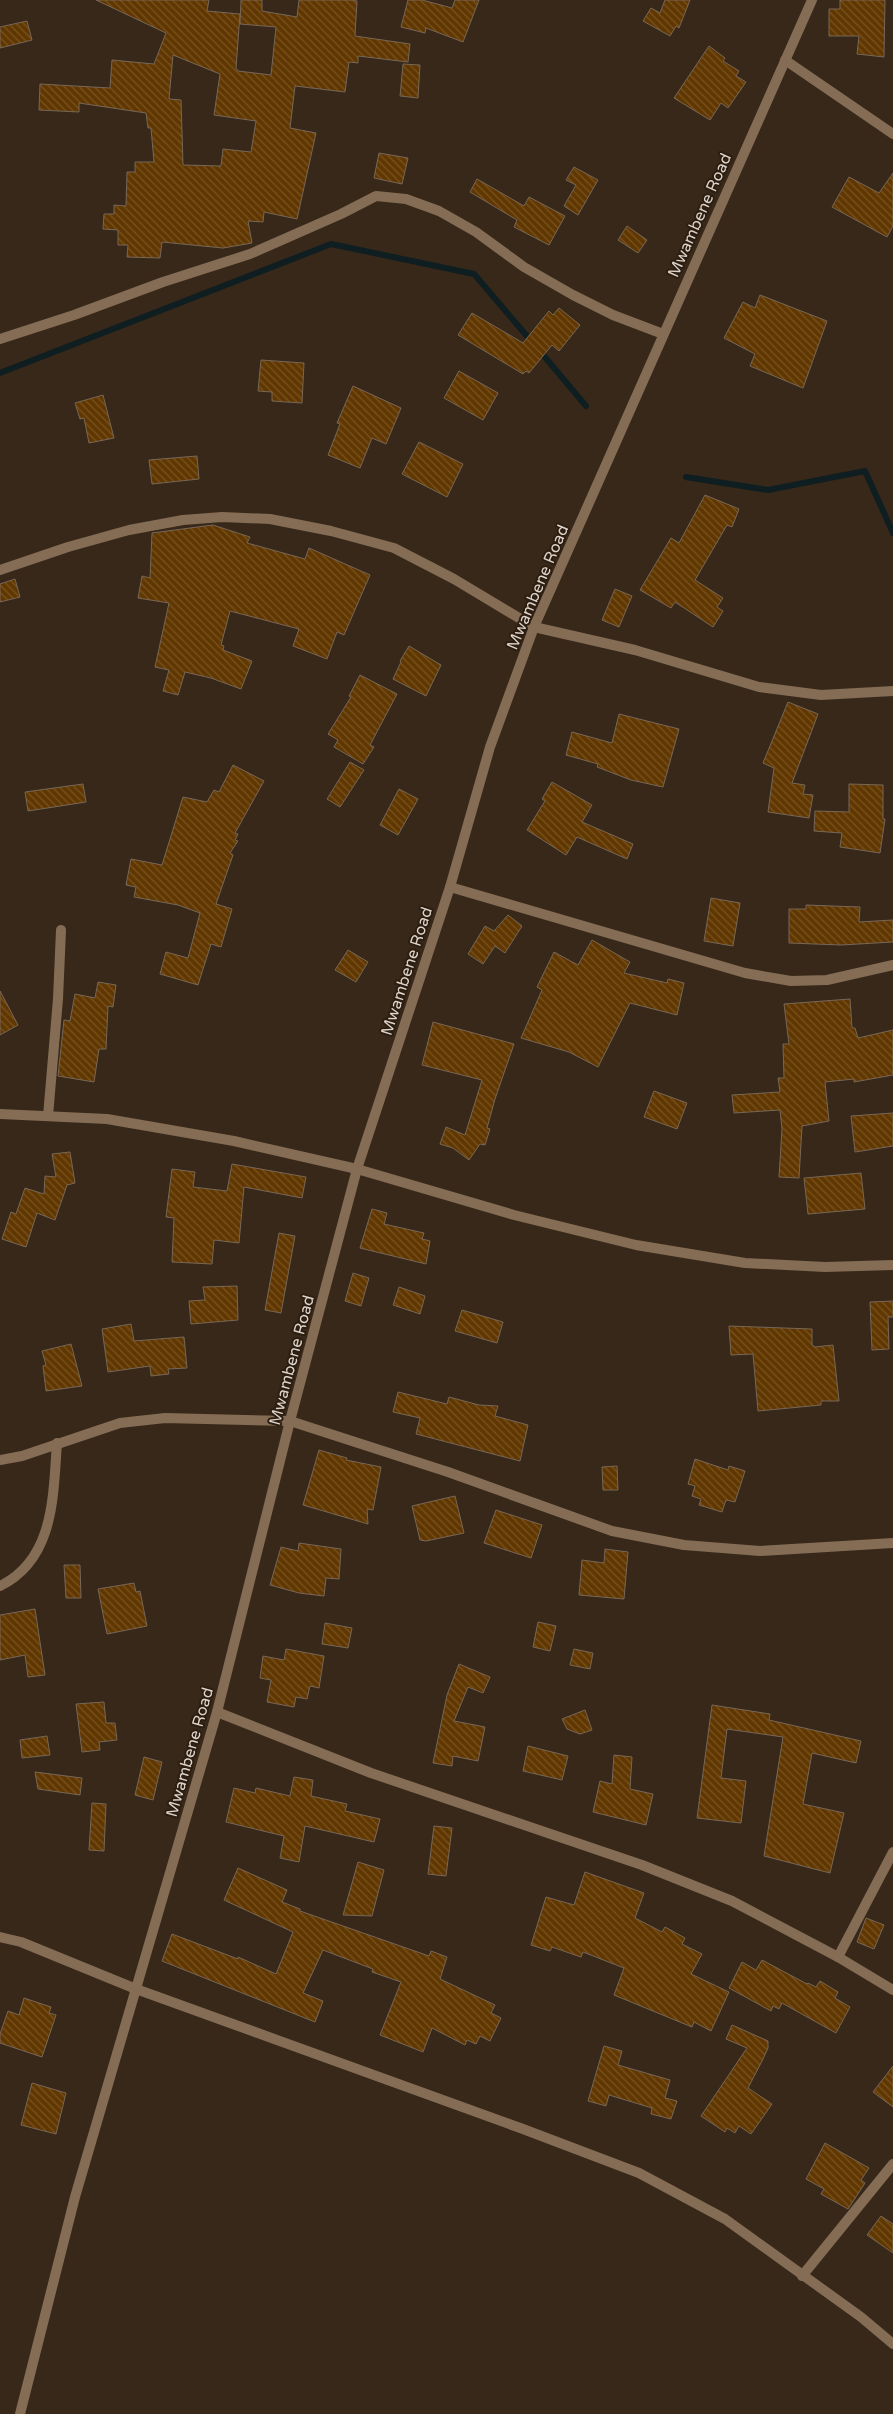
<svg xmlns="http://www.w3.org/2000/svg" width="893" height="2414" viewBox="0 0 893 2414" font-family="'Varela Round',sans-serif">
	<style>
		.lines { fill: none; stroke-linecap: round; stroke-linejoin: round }
		.stream { stroke: #0f1e20; stroke-width: 6 }
		.building { fill: url(#building-back-hatch); stroke: #786757; fill-rule: evenodd }
		.minor { stroke: #856c54; stroke-width: 10 }
		.tertiary { stroke: #856c54; stroke-width: 10 }
		.labels { text-anchor: middle; stroke-width: 4; stroke-linejoin: round; paint-order: stroke }
		.street-label { font-size: 16px; fill: #ded4cb; stroke: #2c1e10 }
	</style>
	<defs>
		<pattern id="building-back-hatch" width="6" height="6" patternUnits="userSpaceOnUse" patternTransform="scale(1.25)"><rect width="6" height="6" fill="#613700"/><path d="M-1 5l2 2M0 0l6 6M5-1l2 2" fill="none" stroke="#775324"/></pattern>
	</defs>
	<rect width="100%" height="100%" fill="#37281a"/>
	<g class="lines">
		<g class="stream">
			<polyline points="539,350 586,406"/>
			<polyline points="0,373 331,244 474,274 532,342"/>
			<polyline points="686,477 768,490 865,471 893,533"/>
		</g>
	</g>
	<g class="building">
		<path d="M 96,0 L 209,0 L 207,11 L 240,14 L 236,68 L 238,71 L 271,75 L 276,27 L 240,24 L 241,0 L 262,0 L 262,11 L 297,17 L 299,0 L 353,0 L 357,1 L 355,36 L 410,44 L 408,62 L 358,56 L 358,63 L 349,62 L 345,92 L 295,86 L 290,128 L 316,133 L 297,219 L 264,212 L 263,222 L 248,221 L 252,243 L 223,248 L 162,242 L 160,258 L 127,257 L 128,245 L 118,245 L 118,230 L 103,229 L 104,214 L 114,214 L 114,205 L 126,206 L 127,172 L 135,172 L 135,162 L 154,162 L 151,128 L 148,128 L 146,113 L 79,103 L 79,112 L 39,110 L 40,84 L 110,88 L 112,60 L 154,64 L 166,33 ZM 173,55 L 220,74 L 214,115 L 256,121 L 251,152 L 223,149 L 221,166 L 183,165 L 181,100 L 169,99 Z"/>
		<polygon points="408,0 422,0 452,8 455,0 479,0 463,42 426,28 425,33 401,27"/>
		<polygon points="665,0 690,0 679,28 676,26 670,36 643,21 651,8 660,13"/>
		<polygon points="840,0 885,0 884,57 857,54 859,36 829,36 829,9 840,9"/>
		<polygon points="27,21 32,40 0,48 0,27"/>
		<polygon points="709,46 725,58 723,61 739,71 736,76 746,82 728,108 721,103 710,120 674,98"/>
		<polygon points="403,64 420,65 418,98 400,96"/>
		<polygon points="379,153 408,158 402,184 374,178"/>
		<polygon points="574,167 598,180 578,215 564,206 576,185 566,180"/>
		<polygon points="893,173 893,226 887,237 832,207 849,177 879,193"/>
		<polygon points="477,179 524,206 529,197 565,216 549,245 514,227 517,220 470,192"/>
		<polygon points="627,226 647,240 638,253 618,240"/>
		<polygon points="760,295 827,321 803,388 750,366 755,354 724,338 743,302 755,308"/>
		<polygon points="559,308 580,325 559,351 552,345 529,373 526,371 523,374 458,335 472,313 523,343 549,311 553,315"/>
		<polygon points="261,360 304,363 302,403 272,401 272,392 258,391"/>
		<polygon points="459,371 498,393 483,420 444,398"/>
		<polygon points="353,386 401,408 386,444 372,438 360,468 328,455 340,424 337,423"/>
		<polygon points="103,395 114,438 89,443 84,418 80,419 75,403"/>
		<polygon points="419,442 463,464 447,497 402,474"/>
		<polygon points="197,456 199,479 152,484 149,460"/>
		<polygon points="705,495 739,509 732,527 727,525 695,580 723,598 717,607 723,611 713,627 675,602 671,608 640,590 671,538 679,543"/>
		<polygon points="213,525 250,537 247,543 305,559 309,548 370,575 344,635 337,632 327,659 293,646 299,629 230,611 221,645 224,646 223,650 252,661 241,689 211,678 185,672 178,695 163,691 169,670 155,667 169,603 138,598 142,576 150,578 152,533"/>
		<polygon points="15,579 20,597 0,602 0,584"/>
		<polygon points="615,589 632,596 619,627 602,620"/>
		<polygon points="409,646 441,665 426,696 393,679 401,662 400,661"/>
		<polygon points="360,675 397,694 370,745 374,747 363,764 334,747 338,740 328,734 351,697 349,696"/>
		<polygon points="788,702 818,714 792,783 805,785 803,794 813,795 809,818 768,812 774,768 763,763"/>
		<polygon points="619,714 679,729 663,787 631,780 597,767 598,764 566,755 572,732 612,743"/>
		<polygon points="350,762 364,770 340,807 327,799"/>
		<polygon points="233,765 264,781 235,833 238,834 235,840 238,841 230,853 233,855 216,904 232,909 221,947 211,944 198,985 160,974 166,952 188,958 200,913 178,905 134,897 136,887 126,885 131,859 162,865 183,797 207,802 214,790 219,792"/>
		<polygon points="552,782 592,805 582,822 633,844 627,859 577,837 566,855 527,830 545,801 542,799"/>
		<polygon points="83,784 86,802 28,811 25,792"/>
		<polygon points="849,784 883,785 883,819 885,819 880,853 840,847 842,833 814,831 815,811 849,812"/>
		<polygon points="399,789 418,799 398,835 380,825"/>
		<polygon points="711,898 740,903 733,946 704,941"/>
		<polygon points="806,905 860,907 859,922 893,920 893,942 841,945 789,943 789,909 806,909"/>
		<polygon points="508,915 522,926 505,953 495,946 483,964 468,954 485,926 494,931"/>
		<polygon points="592,940 630,962 624,973 667,983 668,979 684,983 677,1015 630,1003 598,1067 569,1052 521,1038 542,990 537,987 554,952 578,965"/>
		<polygon points="348,950 368,962 356,982 335,970"/>
		<polygon points="98,982 116,985 113,1007 108,1006 106,1049 99,1049 94,1082 58,1076 64,1020 70,1021 75,994 95,998"/>
		<polygon points="0,991 18,1025 0,1035"/>
		<polygon points="850,999 852,1028 855,1028 858,1038 893,1030 893,1075 854,1082 854,1079 825,1082 829,1121 802,1126 799,1178 779,1177 782,1129 780,1110 734,1113 732,1095 780,1092 778,1078 784,1078 783,1044 789,1044 784,1004"/>
		<polygon points="433,1022 514,1044 495,1099 487,1128 490,1129 485,1145 480,1144 469,1160 453,1148 440,1144 446,1127 465,1135 482,1080 422,1065"/>
		<polygon points="654,1091 687,1103 677,1129 644,1117"/>
		<polygon points="893,1113 893,1146 855,1152 851,1116"/>
		<polygon points="70,1152 75,1183 67,1185 55,1220 37,1213 26,1247 2,1239 11,1212 16,1214 25,1188 44,1194 45,1176 56,1177 52,1154"/>
		<polygon points="232,1164 306,1177 302,1198 244,1187 239,1243 214,1240 212,1264 172,1262 174,1218 166,1217 172,1169 195,1172 193,1187 227,1191"/>
		<polygon points="861,1173 865,1209 808,1214 804,1178"/>
		<polygon points="372,1209 387,1213 384,1224 424,1233 422,1239 430,1241 426,1264 360,1248"/>
		<polygon points="279,1233 295,1236 281,1313 265,1310"/>
		<polygon points="353,1273 369,1278 361,1306 345,1301"/>
		<polygon points="237,1286 238,1320 191,1324 189,1301 205,1300 203,1287"/>
		<polygon points="399,1287 425,1296 420,1314 393,1305"/>
		<polygon points="893,1301 893,1317 888,1317 889,1349 872,1350 870,1302"/>
		<polygon points="462,1310 503,1322 497,1343 455,1331"/>
		<polygon points="131,1324 134,1341 184,1337 187,1368 168,1369 169,1374 151,1376 150,1366 108,1372 102,1329"/>
		<polygon points="729,1326 812,1329 812,1345 815,1347 833,1345 839,1401 821,1401 821,1405 758,1411 753,1354 731,1355"/>
		<polygon points="71,1344 82,1386 46,1391 43,1366 46,1365 42,1351"/>
		<polygon points="398,1392 447,1404 449,1397 479,1405 498,1406 495,1416 528,1425 520,1461 416,1434 420,1418 393,1412"/>
		<polygon points="319,1450 347,1458 346,1460 381,1467 373,1510 367,1509 368,1524 303,1505"/>
		<polygon points="695,1459 728,1470 729,1466 745,1471 735,1502 726,1500 722,1512 699,1505 701,1499 692,1496 695,1486 688,1484"/>
		<polygon points="617,1466 618,1490 603,1490 602,1467"/>
		<polygon points="455,1496 464,1533 426,1541 420,1540 412,1506"/>
		<polygon points="496,1510 542,1525 531,1558 484,1543"/>
		<polygon points="299,1543 341,1549 339,1579 326,1578 324,1596 299,1593 270,1585 281,1547 298,1551"/>
		<polygon points="605,1549 628,1552 624,1599 579,1595 582,1560 604,1563"/>
		<polygon points="64,1565 80,1565 81,1598 66,1598"/>
		<polygon points="134,1583 136,1592 140,1591 147,1626 107,1634 98,1589"/>
		<polygon points="35,1609 45,1675 28,1677 25,1655 0,1660 0,1615"/>
		<polygon points="538,1622 556,1626 550,1651 533,1647"/>
		<polygon points="325,1623 352,1628 348,1648 322,1644"/>
		<polygon points="286,1649 324,1656 319,1688 310,1686 307,1699 296,1697 294,1707 267,1702 271,1680 260,1678 263,1656 284,1660"/>
		<polygon points="574,1649 593,1653 590,1669 570,1665"/>
		<polygon points="459,1664 490,1677 483,1693 468,1687 454,1721 485,1727 478,1761 453,1756 452,1766 433,1763 447,1695"/>
		<polygon points="104,1702 106,1723 115,1723 117,1740 99,1742 100,1750 82,1752 76,1704"/>
		<polygon points="712,1705 770,1714 769,1720 861,1741 856,1763 812,1753 803,1804 844,1813 830,1873 764,1856 783,1737 727,1729 721,1778 746,1781 741,1823 697,1818"/>
		<polygon points="585,1710 592,1730 580,1734 567,1729 562,1719"/>
		<polygon points="47,1736 50,1755 22,1758 20,1740"/>
		<polygon points="528,1746 568,1756 562,1780 523,1771"/>
		<polygon points="614,1755 632,1757 630,1789 653,1794 646,1825 593,1812 600,1781 612,1784"/>
		<polygon points="144,1757 162,1762 153,1800 135,1795"/>
		<polygon points="35,1772 82,1778 80,1795 38,1789"/>
		<polygon points="294,1777 313,1780 311,1796 347,1804 345,1811 380,1819 374,1842 305,1826 299,1862 280,1858 284,1836 226,1822 234,1788 255,1793 256,1788 290,1796"/>
		<polygon points="92,1803 106,1804 104,1851 89,1850"/>
		<polygon points="434,1826 452,1828 446,1876 428,1874"/>
		<polygon points="358,1862 384,1870 372,1916 343,1915"/>
		<polygon points="238,1868 287,1890 282,1902 300,1909 300,1911 429,1956 431,1951 447,1957 440,1979 495,2005 491,2013 501,2018 490,2041 480,2036 476,2044 467,2040 465,2045 432,2028 423,2052 380,2035 401,1982 372,1972 373,1969 323,1950 303,1993 323,2001 315,2022 162,1961 172,1934 238,1959 238,1957 276,1974 293,1932 224,1900"/>
		<polygon points="585,1872 644,1893 635,1918 662,1932 665,1927 685,1938 682,1944 702,1954 691,1974 729,1992 711,2031 694,2022 692,2027 614,1995 624,1968 583,1952 581,1957 552,1947 550,1951 531,1945 546,1897 574,1905"/>
		<polygon points="866,1918 884,1925 874,1949 857,1942"/>
		<polygon points="762,1960 807,1984 808,1983 816,1987 820,1981 838,1992 835,1998 850,2007 836,2033 782,2003 779,2009 773,2006 771,2011 729,1988 742,1962 756,1970"/>
		<polygon points="24,1998 51,2007 49,2013 56,2015 42,2057 0,2043 0,2034 8,2011 19,2015"/>
		<polygon points="732,2025 768,2041 768,2048 762,2061 748,2088 772,2104 751,2134 739,2126 735,2133 727,2128 725,2132 701,2116 747,2048 726,2039"/>
		<polygon points="604,2046 622,2051 618,2065 670,2080 665,2098 677,2101 671,2119 651,2114 652,2108 609,2095 606,2106 588,2101"/>
		<polygon points="893,2066 893,2107 873,2092"/>
		<polygon points="32,2083 66,2093 56,2134 21,2125"/>
		<polygon points="825,2143 869,2168 861,2180 865,2183 848,2209 821,2194 824,2189 806,2179"/>
		<polygon points="881,2216 893,2224 893,2253 867,2235"/>
	</g>
	<g class="lines">
		<g class="minor">
			<polyline points="785,60 893,134"/>
			<polyline points="0,339 74,315 163,282 250,254 341,214 376,196 406,199 439,211 476,232 524,267 573,295 613,315 663,334"/>
			<polyline points="0,570 68,547 129,530 183,520 222,517 270,519 331,531 394,548 454,579 534,627 635,650 759,687 821,695 893,691"/>
			<polyline points="450,887 745,973 791,981 827,980 893,965"/>
			<polyline points="0,1114 107,1119 234,1141 357,1169 514,1215 636,1245 745,1263 825,1267 893,1265"/>
			<polyline points="48,1116 58,999 61,930"/>
			<polyline points="0,1460 22,1456 120,1423 165,1418 290,1421 448,1472 612,1531 684,1545 760,1551 893,1543"/>
			<path d="M 0,1586 C 55,1559 53,1495 57,1443"/>
			<polyline points="217,1712 371,1773 642,1865 732,1901 838,1957 893,1990"/>
			<polyline points="0,1937 21,1942 136,1989 523,2129 639,2173 725,2219 861,2317 893,2344"/>
			<polyline points="838,1957 893,1852"/>
			<polyline points="802,2276 893,2164"/>
		</g>
		<polyline class="tertiary" points="20,2414 75,2197 217,1712 290,1421 357,1169 450,887 490,747 534,627 812,0"/>
	</g>
	<g class="labels">
		<g class="street-label">
			<text transform="translate(699 215) rotate(-66)" y="6">Mwambene Road</text>
			<text transform="translate(537 587) rotate(-67)" y="6">Mwambene Road</text>
			<text transform="translate(406 971) rotate(-72)" y="6">Mwambene Road</text>
			<text transform="translate(291 1360) rotate(-75)" y="6">Mwambene Road</text>
			<text transform="translate(189 1752) rotate(-74)" y="6">Mwambene Road</text>
		</g>
	</g>
</svg>
